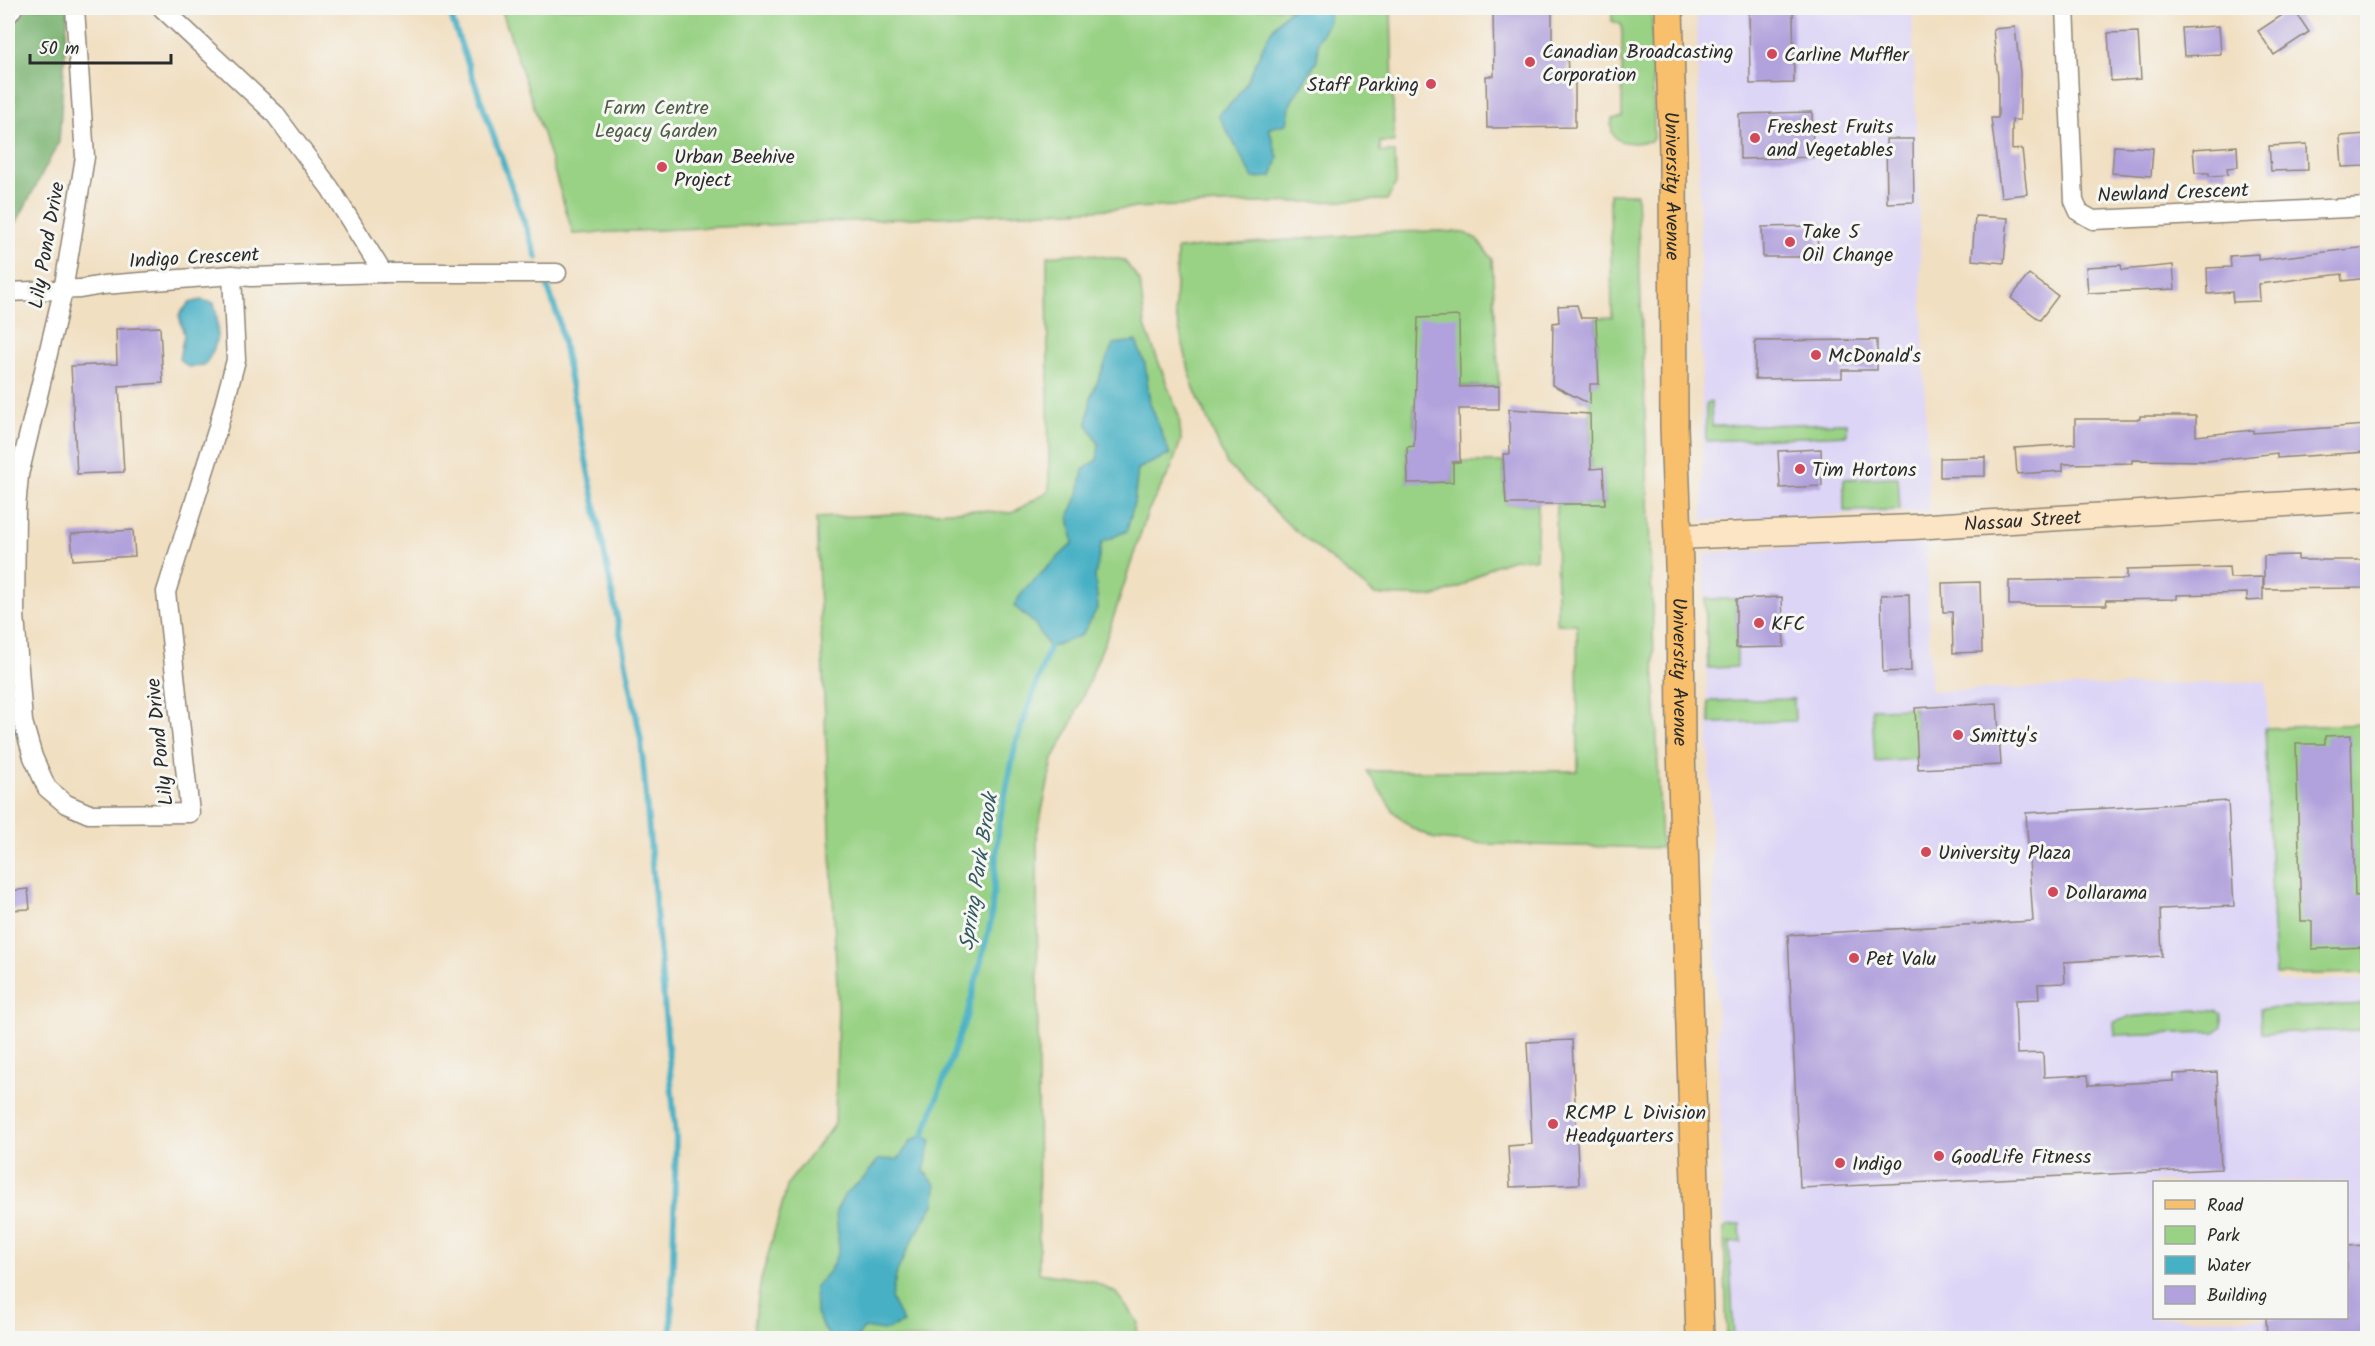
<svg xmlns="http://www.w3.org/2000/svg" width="2375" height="1346" viewBox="0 0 2375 1346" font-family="Kalam,sans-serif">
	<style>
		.built { fill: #ddd5f6; fill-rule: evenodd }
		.green { fill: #99d285; stroke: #627e58; stroke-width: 1.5 }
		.forest { fill: #7ab472; stroke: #52704e; stroke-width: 1.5 }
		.water { fill: #46b0c5; stroke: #386e78; stroke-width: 1.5 }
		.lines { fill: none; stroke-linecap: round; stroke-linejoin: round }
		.stream { stroke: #46b0c5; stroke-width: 6 }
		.building { fill: #b1a1dc }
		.street-casing { stroke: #8e8576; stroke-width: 21 }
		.secondary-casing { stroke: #8e8576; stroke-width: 27 }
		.primary-casing { stroke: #8e8576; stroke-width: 30 }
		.street { stroke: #fff; stroke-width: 18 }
		.secondary { stroke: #fce5c4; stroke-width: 24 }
		.primary { stroke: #f8bf6c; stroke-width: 27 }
		.poi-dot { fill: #d1495b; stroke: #f6f6f2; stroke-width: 2 }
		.labels { text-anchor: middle; stroke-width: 6; stroke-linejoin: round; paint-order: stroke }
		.poi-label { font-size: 20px; fill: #2b2b2b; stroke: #f6f6f2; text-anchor: start }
		.park-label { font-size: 20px; fill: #4c5d46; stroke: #f6f6f2 }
		.street-label { font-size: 20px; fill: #2b2b2b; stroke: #f6f6f2 }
		.water-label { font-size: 21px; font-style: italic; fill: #345a61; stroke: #f6f6f2 }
	</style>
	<rect width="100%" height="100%" fill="#f6f6f2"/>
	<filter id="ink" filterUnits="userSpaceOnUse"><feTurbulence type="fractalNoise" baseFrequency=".0167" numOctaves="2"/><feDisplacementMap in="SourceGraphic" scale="12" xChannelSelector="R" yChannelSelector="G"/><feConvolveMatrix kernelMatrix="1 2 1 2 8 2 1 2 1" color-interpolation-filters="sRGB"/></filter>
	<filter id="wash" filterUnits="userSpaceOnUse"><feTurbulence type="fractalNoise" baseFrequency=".008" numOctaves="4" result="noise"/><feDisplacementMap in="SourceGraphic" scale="24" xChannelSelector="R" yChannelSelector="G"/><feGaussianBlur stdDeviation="1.35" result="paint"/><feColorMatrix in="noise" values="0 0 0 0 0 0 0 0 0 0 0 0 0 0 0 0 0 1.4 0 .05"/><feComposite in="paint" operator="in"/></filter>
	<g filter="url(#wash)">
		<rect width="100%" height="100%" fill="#f1dfc1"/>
		<g class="built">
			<polygon points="1697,8 1912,8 1929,511 1703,521"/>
			<path d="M 1926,539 L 1931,691 L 2266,681 L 2277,982 L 2367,979 L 2367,1338 L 1727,1338 L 1703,559 L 1708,553 ZM 2154,1182 L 2346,1182 L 2346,1318 L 2154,1318 Z"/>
		</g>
		<g class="green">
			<polygon points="501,8 1391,8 1394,142 1380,142 1380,152 1395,152 1396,183 1387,200 1220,204 573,234 544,137"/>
			<path d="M 1612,8 L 1652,8 L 1654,137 L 1651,141 C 1632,144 1607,147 1612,119 L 1622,117 L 1622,25 L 1612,21 Z"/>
			<polygon points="1610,194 1637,194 1661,848 1487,844 1435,839 1412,828 1394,812 1367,771 1578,771 1577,624 1557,624 1556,504 1605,504 1603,468 1591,469 1590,401 1580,400 1579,385 1599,383 1596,318 1612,317"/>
			<polygon points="1441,231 1465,233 1477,239 1492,259 1499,386 1445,386 1444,404 1414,404 1414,425 1421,446 1407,447 1408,482 1453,482 1453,462 1503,462 1506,504 1538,504 1536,559 1514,559 1493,566 1462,586 1433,597 1375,595 1290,526 1227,464 1193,386 1175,312 1177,249 1387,232"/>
			<polygon points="1082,253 1124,260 1140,281 1145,326 1179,416 1181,440 1171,469 1148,511 1108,634 1071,725 1053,759 1037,834 1039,1273 1093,1281 1116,1293 1138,1322 1136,1338 752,1338 761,1280 788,1183 835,1124 838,1008 816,518 972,510 1012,513 1049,491 1047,256"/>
			<polygon points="1711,402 1712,426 1847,423 1847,435 1706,441 1706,404"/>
			<polygon points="1898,477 1900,510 1844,511 1844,479"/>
			<polygon points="1705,599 1736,599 1737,667 1708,668"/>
			<polygon points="1794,699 1795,721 1710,723 1708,701"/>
			<polygon points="1915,708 1918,759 1875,762 1872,709"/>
			<polygon points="2365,724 2367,973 2275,975 2265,728"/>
			<polygon points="2367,1004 2367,1030 2261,1033 2260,1009"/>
			<polygon points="2195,1010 2216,1011 2222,1015 2222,1026 2215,1032 2115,1035 2114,1022 2130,1017"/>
			<polygon points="1740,1224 1741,1242 1729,1243 1734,1338 1727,1338 1724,1229 1728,1226"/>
		</g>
		<polygon class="forest" points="8,8 68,8 59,142 11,233 8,234"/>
		<g class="water">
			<path d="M 1293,8 L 1330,8 L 1329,21 L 1318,41 L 1317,61 L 1291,102 L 1287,124 L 1269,128 L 1278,158 L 1272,177 L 1253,178 L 1218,115 C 1223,110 1230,105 1235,99 C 1259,70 1261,29 1293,8 Z"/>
			<path d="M 201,300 L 214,303 C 220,325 220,347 204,365 L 188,367 L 179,359 L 184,335 L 179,315 L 189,303 Z"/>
			<polygon points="1136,341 1145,364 1150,403 1170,454 1138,469 1134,503 1127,531 1102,542 1095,576 1098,607 1082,635 1049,648 1035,624 1014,606 1023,591 1073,543 1069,515 1079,493 1083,470 1097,460 1099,444 1087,424 1091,397 1113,344"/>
			<polygon points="924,1134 931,1141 924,1171 936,1185 935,1203 909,1246 897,1272 891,1298 903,1323 883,1331 864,1328 857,1338 830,1338 816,1314 815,1287 830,1270 839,1250 836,1211 845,1194 865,1177 878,1160 898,1159 912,1140"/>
		</g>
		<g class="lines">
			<g class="stream">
				<polyline points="448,8 537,258"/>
				<polyline points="548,288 558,317 641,740 676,1138 671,1338"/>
				<polyline points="924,1134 967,1015 991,921 999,825 1016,743 1049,648"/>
			</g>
		</g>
		<g id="blocks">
			<g class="building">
				<polygon points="1493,8 1549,8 1549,10 1552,10 1552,51 1567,51 1568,75 1575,75 1575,127 1487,128 1486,76 1494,76"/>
				<polygon points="1749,8 1793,8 1794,83 1750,84"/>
				<polygon points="2293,8 2309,32 2274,55 2258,31"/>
				<polygon points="2219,26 2221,54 2184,56 2182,28"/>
				<polygon points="2015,27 2020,73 2020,120 2012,120 2012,150 2022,149 2027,194 2001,197 1991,118 1998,118 1998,78 1993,29"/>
				<polygon points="2138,32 2141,79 2111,81 2108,33"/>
				<polygon points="1812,112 1813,157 1740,159 1739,114"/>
				<polygon points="2367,134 2366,166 2342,167 2340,136"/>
				<polygon points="1886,139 1913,139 1914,202 1887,203"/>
				<polygon points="2307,144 2308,170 2271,171 2269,146"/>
				<polygon points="2114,146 2153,148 2151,176 2112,173"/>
				<polygon points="2237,146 2238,167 2227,168 2228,175 2209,176 2209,173 2195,173 2193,149"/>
				<polygon points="1975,216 2008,218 2004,263 1972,260"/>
				<polygon points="1817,226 1818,257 1763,257 1762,227"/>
				<polygon points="2367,247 2367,278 2343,281 2342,274 2259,284 2260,301 2233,302 2232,292 2208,294 2207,268 2231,267 2230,256 2258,254 2258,260"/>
				<polygon points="2121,265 2122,270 2173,265 2175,289 2088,293 2086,267"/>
				<polygon points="2029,274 2058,296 2040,320 2011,298"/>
				<polygon points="1577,305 1581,318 1596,318 1599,384 1590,384 1590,404 1552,385 1553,323 1559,322 1558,306"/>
				<polygon points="1459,316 1460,387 1499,386 1499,409 1459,409 1460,462 1453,462 1453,482 1408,483 1407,447 1414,446 1418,318"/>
				<polygon points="160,327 163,383 119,386 124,472 77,474 71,366 117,364 116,329"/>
				<polygon points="1877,340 1877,370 1842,370 1842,378 1755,379 1755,341"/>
				<polygon points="1509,409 1590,414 1591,469 1603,468 1605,504 1506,504 1503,454 1510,454"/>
				<polygon points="2140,416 2196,416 2196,436 2253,430 2253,433 2367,425 2367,452 2277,458 2277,453 2207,461 2132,460 2132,463 2063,464 2063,471 2017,474 2015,448 2075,444 2075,419 2140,419"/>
				<polygon points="1821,449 1822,486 1780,488 1778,451"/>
				<polygon points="1985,457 1985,476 1940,477 1940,458"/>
				<polygon points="133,530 135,556 73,560 71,534"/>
				<polygon points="2298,555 2298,560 2367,560 2367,588 2264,589 2264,556"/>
				<polygon points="2229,567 2230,578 2263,577 2263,600 2247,601 2247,593 2177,595 2177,599 2106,600 2107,605 2009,605 2009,581 2127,579 2127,570"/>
				<polygon points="1980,582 1982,652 1953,653 1952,612 1943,612 1942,583"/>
				<polygon points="1909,594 1911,671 1883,672 1881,595"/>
				<polygon points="1782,597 1784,647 1736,648 1736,599"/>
				<polygon points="1997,703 2001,765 1918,769 1915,708"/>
				<polygon points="2351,735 2355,896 2367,895 2367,947 2312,949 2312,921 2301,921 2296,744 2325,744 2325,736"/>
				<polygon points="2228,801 2234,906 2160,909 2162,956 2064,962 2065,983 2038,984 2039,999 2015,1000 2017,1054 2043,1053 2044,1077 2088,1075 2089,1085 2174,1081 2174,1074 2217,1072 2221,1169 1800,1188 1788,935 2033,921 2026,813"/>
				<polygon points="28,889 30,909 8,910 8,891"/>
				<polygon points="1572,1040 1579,1184 1510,1187 1508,1146 1532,1144 1527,1042"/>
				<polygon points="2367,1245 2367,1338 2267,1338 2266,1317 2346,1317 2346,1246"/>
			</g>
		</g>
	</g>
	<g filter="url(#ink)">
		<use href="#blocks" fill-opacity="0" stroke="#8e8576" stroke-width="1.5"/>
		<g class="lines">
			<g class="street-casing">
				<g id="street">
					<polyline points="75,8 85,157 63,291 19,475 16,509 15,615 23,722 33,757 47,788 66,804 89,814 190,813 166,592 217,431 236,360 232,275"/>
					<polyline points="162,8 274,113 330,188 383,273 557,273"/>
					<polyline points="2065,8 2074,201 2079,212 2093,220 2368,207"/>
					<polyline points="8,15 13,8"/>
					<polyline points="8,292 80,289 103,285 232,275 251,277 383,273"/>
				</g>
			</g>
			<g class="secondary-casing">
				<g id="secondary">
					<path id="s1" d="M 1677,537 L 1913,527 L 2368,499"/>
				</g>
			</g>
			<g class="primary-casing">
				<g id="primary">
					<path id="s2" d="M 1669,8 L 1673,154 L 1674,427 L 1680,592 L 1681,749 L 1700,1338"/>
				</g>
			</g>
			<use href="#street" class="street"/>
			<use href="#secondary" class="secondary"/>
			<use href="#primary" class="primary"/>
		</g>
	</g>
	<g class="poi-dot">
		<circle cx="1772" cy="54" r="6"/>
		<circle cx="1530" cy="62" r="6"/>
		<circle cx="1431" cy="84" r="6"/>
		<circle cx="1755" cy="138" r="6"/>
		<circle cx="662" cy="167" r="6"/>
		<circle cx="1790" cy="242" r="6"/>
		<circle cx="1816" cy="355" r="6"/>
		<circle cx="1800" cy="469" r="6"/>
		<circle cx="1759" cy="623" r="6"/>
		<circle cx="1958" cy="735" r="6"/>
		<circle cx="1926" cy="852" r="6"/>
		<circle cx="2053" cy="892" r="6"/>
		<circle cx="1854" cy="958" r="6"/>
		<circle cx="1553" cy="1124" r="6"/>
		<circle cx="1939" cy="1156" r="6"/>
		<circle cx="1840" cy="1163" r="6"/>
	</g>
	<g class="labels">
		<g class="poi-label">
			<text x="1542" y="58">Canadian Broadcasting<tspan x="1542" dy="23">Corporation</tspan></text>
			<text x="1784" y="61">Carline Muffler</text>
			<text x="1419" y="91" text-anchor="end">Staff Parking</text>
			<text x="1767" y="133">Freshest Fruits<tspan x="1767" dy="23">and Vegetables</tspan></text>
			<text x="674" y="163">Urban Beehive<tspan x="674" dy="23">Project</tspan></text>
			<text x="1802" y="238">Take 5<tspan x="1802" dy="23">Oil Change</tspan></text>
			<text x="1828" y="362">McDonald's</text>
			<text x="1812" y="476">Tim Hortons</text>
			<text x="1771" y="630">KFC</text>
			<text x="1970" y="742">Smitty's</text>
			<text x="1938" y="859">University Plaza</text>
			<text x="2065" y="899">Dollarama</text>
			<text x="1866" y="965">Pet Valu</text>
			<text x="1565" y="1119">RCMP L Division<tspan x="1565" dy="23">Headquarters</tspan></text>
			<text x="1951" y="1163">GoodLife Fitness</text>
			<text x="1852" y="1170">Indigo</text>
		</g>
		<g class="park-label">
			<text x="656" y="114">Farm Centre<tspan x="656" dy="23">Legacy Garden</tspan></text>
		</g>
		<g class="street-label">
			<text dy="7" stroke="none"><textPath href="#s2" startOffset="178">University Avenue</textPath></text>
			<text transform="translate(2173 192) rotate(-2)" y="7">Newland Crescent</text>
			<text transform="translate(46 245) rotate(-80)" y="7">Lily Pond Drive</text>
			<text transform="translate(194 257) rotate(-3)" y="7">Indigo Crescent</text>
			<text dy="7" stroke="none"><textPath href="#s1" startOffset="346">Nassau Street</textPath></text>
			<text dy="7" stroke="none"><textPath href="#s2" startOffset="664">University Avenue</textPath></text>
			<text transform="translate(159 742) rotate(-96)" y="7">Lily Pond Drive</text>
		</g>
		<g class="water-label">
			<text transform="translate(978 872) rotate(-81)" y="7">Spring Park Brook</text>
		</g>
	</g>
	<rect width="2375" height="1346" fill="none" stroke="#f6f6f2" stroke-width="30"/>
	<rect x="2153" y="1181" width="195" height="138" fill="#f6f6f2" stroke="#a5a5a2" stroke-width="1.5"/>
	<rect x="2165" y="1200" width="30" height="9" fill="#f8bf6c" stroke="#a5a5a2" stroke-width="1.5"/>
	<text x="2207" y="1211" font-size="18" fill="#2b2b2b">Road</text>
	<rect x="2165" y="1226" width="30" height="18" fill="#99d285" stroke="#a5a5a2" stroke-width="1.5"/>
	<text x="2207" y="1241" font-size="18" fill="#2b2b2b">Park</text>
	<rect x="2165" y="1256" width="30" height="18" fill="#46b0c5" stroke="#a5a5a2" stroke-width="1.5"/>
	<text x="2207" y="1271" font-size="18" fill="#2b2b2b">Water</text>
	<rect x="2165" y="1286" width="30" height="18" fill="#b1a1dc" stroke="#a5a5a2" stroke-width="1.5"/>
	<text x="2207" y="1301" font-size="18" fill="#2b2b2b">Building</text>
	<path d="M30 54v9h141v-9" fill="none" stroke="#2b2b2b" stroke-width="3"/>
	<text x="39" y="54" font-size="18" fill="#2b2b2b" stroke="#f6f6f2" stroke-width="4.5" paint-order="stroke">50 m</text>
</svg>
